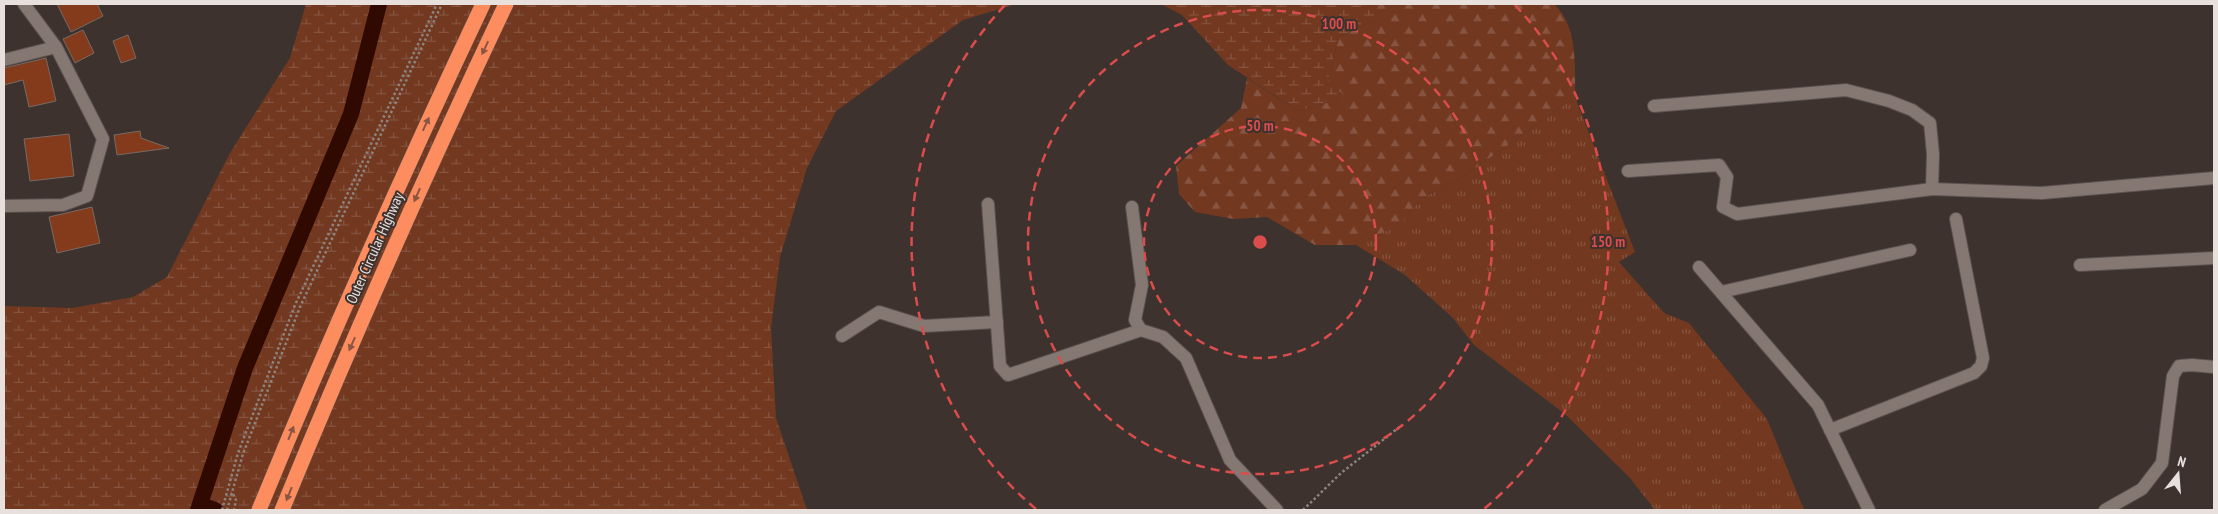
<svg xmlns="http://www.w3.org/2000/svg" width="2218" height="514" viewBox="0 0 2218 514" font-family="'PT Sans Narrow',sans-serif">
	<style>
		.grass { fill: url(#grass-tufts) }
		.forest { fill: url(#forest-firs) }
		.wetland { fill: url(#wetland-marsh) }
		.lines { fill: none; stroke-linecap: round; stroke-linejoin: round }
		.canal { stroke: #300a00; stroke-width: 16 }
		.building { fill: #843b1c; stroke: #776a65 }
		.minor-casing { stroke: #5b514e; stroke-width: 14 }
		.motorway-casing { stroke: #5b514e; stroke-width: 16 }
		.path { stroke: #8d8480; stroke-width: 2.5; stroke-dasharray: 2.5 2.5; stroke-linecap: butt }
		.minor { stroke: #857873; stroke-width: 12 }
		.motorway { stroke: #fd8c5f; stroke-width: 15 }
		.oneway { fill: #8a5642 }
		.ring { fill: none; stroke: #da4d4c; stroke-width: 2.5; stroke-dasharray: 9 6 }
		.labels { text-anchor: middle; stroke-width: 4; stroke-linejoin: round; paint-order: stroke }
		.street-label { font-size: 15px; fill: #e8e0dd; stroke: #3d322e }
		.centre { fill: #da4d4c; stroke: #3d322e; stroke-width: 2.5 }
		.ring-label { font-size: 15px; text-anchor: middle; font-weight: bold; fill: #da4d4c; stroke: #3d322e; stroke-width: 4; stroke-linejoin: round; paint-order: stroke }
	</style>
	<defs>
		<pattern id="grass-tufts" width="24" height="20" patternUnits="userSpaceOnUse" patternTransform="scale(1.25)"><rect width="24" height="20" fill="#723820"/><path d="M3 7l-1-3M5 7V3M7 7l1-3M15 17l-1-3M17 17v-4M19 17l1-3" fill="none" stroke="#865440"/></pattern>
		<pattern id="forest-firs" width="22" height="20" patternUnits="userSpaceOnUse" patternTransform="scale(1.25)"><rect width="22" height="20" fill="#723820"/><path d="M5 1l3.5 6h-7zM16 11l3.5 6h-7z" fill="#865440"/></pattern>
		<pattern id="wetland-marsh" width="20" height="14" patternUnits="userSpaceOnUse" patternTransform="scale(1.25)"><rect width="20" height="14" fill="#723820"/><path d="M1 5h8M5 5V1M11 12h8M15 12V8" fill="none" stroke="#865440"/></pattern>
	</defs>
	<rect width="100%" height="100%" fill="#3d322e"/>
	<polygon class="grass" points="1575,97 1635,252 1619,262 1664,313 1689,323 1767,419 1804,510 1655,510 1630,478 1565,414 1474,345 1453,318 1405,275 1356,245 1400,224 1422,198 1457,181"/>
	<path class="forest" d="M 1375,4 L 1554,4 C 1578,26 1575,67 1575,97 L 1457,181 L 1422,198 L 1401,224 L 1356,245 L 1315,245 L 1267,217 L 1233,219 L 1195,212 L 1179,194 L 1176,166 L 1241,108 L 1247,78 L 1298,111 L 1345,97 L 1328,81 L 1339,37 L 1375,20 Z"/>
	<g class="wetland">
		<polygon points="306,4 1016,4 963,20 836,111 807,168 780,257 771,328 776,418 807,510 4,510 4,306 72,308 133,297 167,277 230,153 290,58"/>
		<polygon points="1161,4 1375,4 1375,20 1339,37 1328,81 1346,97 1298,111 1228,65 1182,15"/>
	</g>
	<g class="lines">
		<g class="canal">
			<polyline points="201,505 215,510"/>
			<polyline points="198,510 245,368 351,114 379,4"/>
		</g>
	</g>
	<g class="building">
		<polygon points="57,4 97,4 103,16 71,32"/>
		<polygon points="83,30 94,53 75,63 63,39"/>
		<polygon points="128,35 136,58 121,63 113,41"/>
		<polygon points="46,58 56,101 29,107 23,80 4,85 4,68"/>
		<polygon points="140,131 141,138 169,148 117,155 114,135"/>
		<polygon points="69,134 74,176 30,181 24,139"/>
		<polygon points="92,207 100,243 57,253 49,217"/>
	</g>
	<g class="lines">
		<g class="minor-casing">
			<g id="minor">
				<polyline points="4,60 56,47"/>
				<polyline points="1654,106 1846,90 1889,101 1912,110 1930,123 1933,154 1932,189"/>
				<polyline points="1628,171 1719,165 1727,177 1723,207 1737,214 1932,189 2042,193 2214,178"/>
				<polyline points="988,204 1000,366 1008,375 1141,330"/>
				<polyline points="4,206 63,205 87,196 103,139 56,47 24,4"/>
				<polyline points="1132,207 1142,285 1135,320 1141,330 1163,337 1186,358 1230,460 1277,510"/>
				<polyline points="2080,265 2214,258"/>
				<polyline points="1699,267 1818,405 1869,510"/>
				<polyline points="1721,292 1910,250"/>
				<polyline points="842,336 879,312 924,326 997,322"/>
				<polyline points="1830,430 1974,373 1981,366 1983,358 1956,219"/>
				<polyline points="2105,510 2142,489 2162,463 2173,376 2179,366 2192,365 2214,367"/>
			</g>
		</g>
		<g class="motorway-casing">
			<g id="motorway">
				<path d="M 259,510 C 329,339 404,171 483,4"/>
				<path d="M 282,510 C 352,339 427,171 506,4"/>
			</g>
		</g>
		<g class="path">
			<polyline points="233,494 236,500 234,510"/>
			<polyline points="222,510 238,453 295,305 437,4"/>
			<polyline points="227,510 243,454 300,307 442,4"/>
			<polyline points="1303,510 1341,473 1402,425"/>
		</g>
		<use href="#minor" class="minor"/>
		<use href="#motorway" class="motorway"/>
	</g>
	<defs><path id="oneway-solid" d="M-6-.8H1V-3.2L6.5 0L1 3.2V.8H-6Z" transform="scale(1.25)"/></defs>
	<g class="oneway">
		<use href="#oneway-solid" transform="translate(485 48) rotate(115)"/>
		<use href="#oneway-solid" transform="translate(426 124) rotate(-65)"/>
		<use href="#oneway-solid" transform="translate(417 195) rotate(114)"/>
		<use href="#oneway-solid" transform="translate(352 344) rotate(114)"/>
		<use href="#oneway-solid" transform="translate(291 433) rotate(-68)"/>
		<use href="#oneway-solid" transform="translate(289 494) rotate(112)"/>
	</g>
	<g class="ring">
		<circle cx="1260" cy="242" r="116"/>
		<circle cx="1260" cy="242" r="232"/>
		<path d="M1036 509A348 348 0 0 1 1005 5M1515 5A348 348 0 0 1 1484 509"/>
	</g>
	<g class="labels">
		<g class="street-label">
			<text transform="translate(375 248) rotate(-66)" y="5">Outer Circular Highway</text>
		</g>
	</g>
	<circle cx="1260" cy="242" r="8" class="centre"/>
	<g class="ring-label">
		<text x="1339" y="29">100 m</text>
		<text x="1260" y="131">50 m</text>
		<text x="1608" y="247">150 m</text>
	</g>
	<rect width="2218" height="514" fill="none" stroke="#e8e0dd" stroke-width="10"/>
	<g transform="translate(2178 474) rotate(17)" stroke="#3d322e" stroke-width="4" paint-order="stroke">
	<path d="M0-4L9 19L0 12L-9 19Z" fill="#e8e0dd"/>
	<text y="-8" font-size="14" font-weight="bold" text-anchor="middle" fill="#e8e0dd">N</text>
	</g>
</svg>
